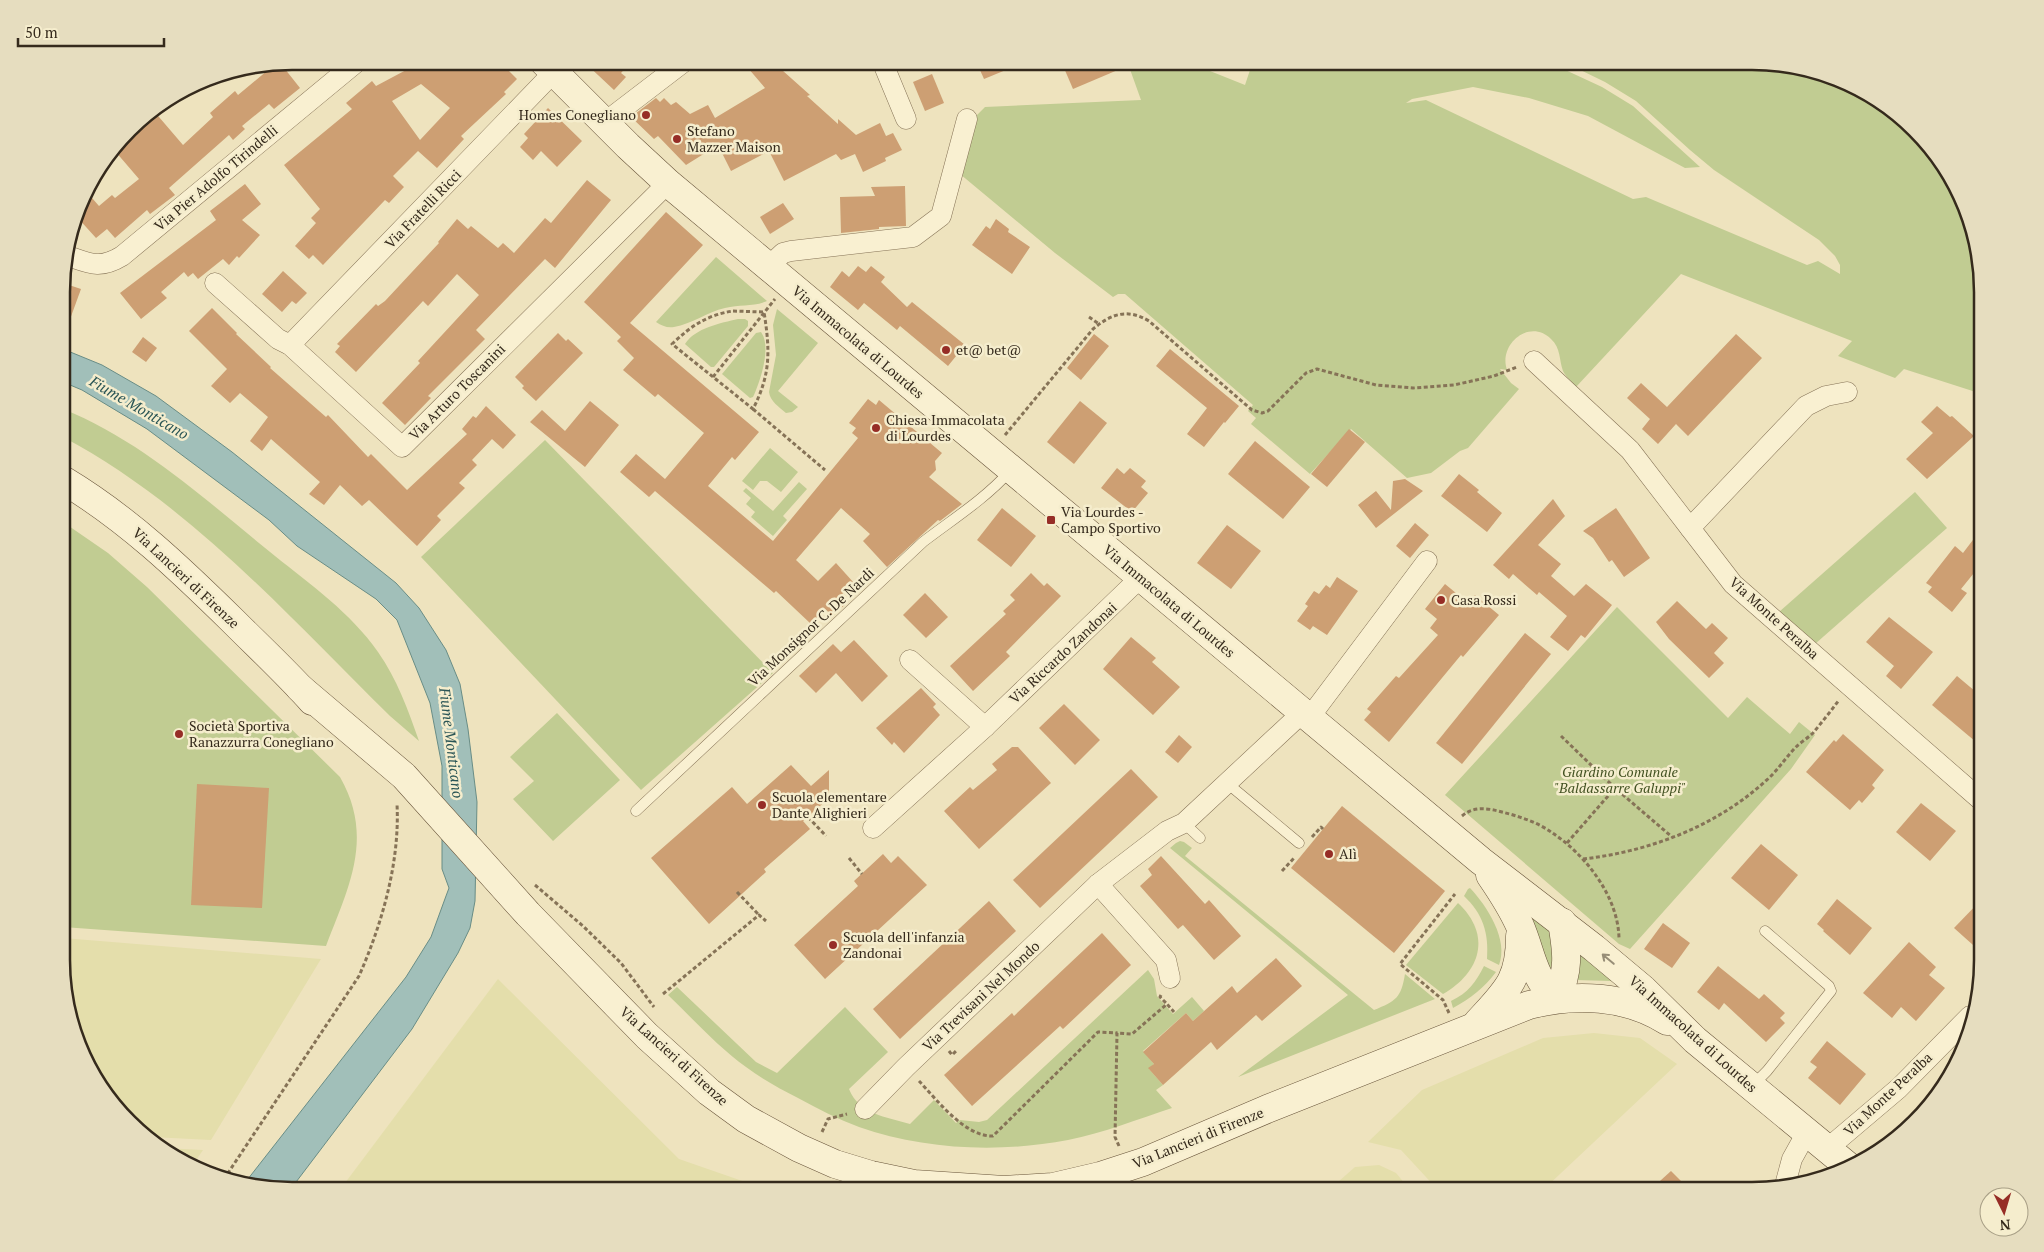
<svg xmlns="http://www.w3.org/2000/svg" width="2044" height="1252" viewBox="0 0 2044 1252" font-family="'PT Serif',serif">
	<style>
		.farmland { fill: #e4deab }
		.green { fill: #c1cc92 }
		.water { fill: #a1bfb9; stroke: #698d86 }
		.building { fill: #cd9f73; fill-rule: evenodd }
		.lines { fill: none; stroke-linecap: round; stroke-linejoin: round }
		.lane-casing { stroke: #867357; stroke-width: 11 }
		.street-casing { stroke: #867357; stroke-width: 21 }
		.secondary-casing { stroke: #68543a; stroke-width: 29 }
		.path { stroke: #867357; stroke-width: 3; stroke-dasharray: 4 2.5; stroke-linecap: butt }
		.lane { stroke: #f9f0d1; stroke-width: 10 }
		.street { stroke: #f9f0d1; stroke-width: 20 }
		.secondary { stroke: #f9f0d1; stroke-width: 28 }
		.oneway { stroke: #978d76 }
		.poi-dot { fill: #962d26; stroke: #f5edcd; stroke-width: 2 }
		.labels { text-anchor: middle; stroke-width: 5; stroke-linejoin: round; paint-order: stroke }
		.poi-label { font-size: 14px; fill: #352a1c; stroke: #f5edcd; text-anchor: start }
		.street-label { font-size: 14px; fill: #352a1c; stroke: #f5edcd }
		.park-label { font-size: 14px; font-style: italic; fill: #435222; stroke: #f5edcd }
		.water-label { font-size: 15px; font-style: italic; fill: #2a5555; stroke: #f5edcd }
		.rim { fill: none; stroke: #352a1c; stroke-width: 2.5 }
	</style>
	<rect width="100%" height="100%" fill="#eee3be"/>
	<g class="farmland">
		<polygon points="63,938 321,959 211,1140 152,1137 100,1088 63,989"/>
		<polygon points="498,979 679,1159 771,1191 352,1191 345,1183"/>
		<polygon points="1594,1033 1640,1038 1677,1064 1543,1190 1438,1190 1401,1150 1368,1142 1422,1090 1543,1038"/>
		<polygon points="164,1148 203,1150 192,1166 177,1160"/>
		<polygon points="1379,1165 1396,1173 1410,1190 1329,1190 1355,1167"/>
	</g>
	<g class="green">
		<path d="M 1127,61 L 1185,61 L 1245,85 L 1253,61 L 1546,61 L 1602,87 L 1633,106 L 1700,167 L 1685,168 L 1588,116 L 1529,98 L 1473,87 L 1412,99 L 1406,103 L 1426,100 L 1633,199 L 1646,197 L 1807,265 L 1818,261 L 1840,274 L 1840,265 L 1835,256 L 1819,240 L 1714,170 L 1690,150 L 1636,101 L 1605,82 L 1562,61 L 1752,61 L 1812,69 L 1867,92 L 1915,129 L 1952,177 L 1982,277 L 1982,394 L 1904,369 L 1895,378 L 1838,356 L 1852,341 L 1681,274 L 1576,387 C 1572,382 1566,377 1563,371 C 1559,360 1561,348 1551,339 C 1530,318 1498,344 1507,370 L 1500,369 L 1511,383 L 1519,389 L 1468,448 L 1460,451 L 1431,473 L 1407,478 L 1351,429 L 1310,474 L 1251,424 L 1256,418 L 1248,411 L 1253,405 L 1125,294 L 1118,294 L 1113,297 L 1055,253 L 960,174 L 975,117 L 985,107 L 1141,100 Z"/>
		<path d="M 716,257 L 767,301 C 753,307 740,304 725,308 C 707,312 692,324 674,327 C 667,328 662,326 656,322 Z"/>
		<path d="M 777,309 L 818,343 L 778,391 L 798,407 L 792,412 L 786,413 C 779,407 770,401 769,392 L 776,355 L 773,325 Z"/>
		<path d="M 738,319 L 745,319 L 748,321 L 748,326 L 714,367 L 711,367 L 685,344 C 695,328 721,323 738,319 Z"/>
		<path d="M 761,332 C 772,347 760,382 753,397 L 750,398 L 722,374 L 756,333 Z"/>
		<path d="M 63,409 C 143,441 209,503 275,556 C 311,585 351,613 378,652 C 397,679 408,710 419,741 L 390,716 C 288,616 191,505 63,437 Z"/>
		<polygon points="545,440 773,673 641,790 421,557"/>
		<polygon points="770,448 798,472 781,492 767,481 760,481 753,490 742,481"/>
		<polygon points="799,482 807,489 783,516 787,520 773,536 751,517 755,512 746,504 751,498 743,491 746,488 773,511"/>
		<polygon points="1915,492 1947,528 1815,644 1779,612"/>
		<path d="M 63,522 L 108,553 L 147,587 L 340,777 C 375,838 348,888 326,946 L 63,927 Z"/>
		<polygon points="1617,607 1728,718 1747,697 1790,734 1799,722 1815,735 1791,769 1630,949 1619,944 1445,795"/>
		<polygon points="557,713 620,780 553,841 513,799 534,781 510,757"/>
		<path d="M 1180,841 L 1184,842 L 1192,848 L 1185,856 L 1374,1010 C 1396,1001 1401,998 1405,974 L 1435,999 L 1238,1077 L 1348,995 L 1170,848 L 1176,843 Z"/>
		<path d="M 1470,888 C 1487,906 1509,940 1499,965 L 1487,959 C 1489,933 1483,914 1464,896 L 1468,889 Z"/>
		<polygon points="1525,901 1555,936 1551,975"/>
		<path d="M 1458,903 C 1492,935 1481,972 1443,994 L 1406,965 Z"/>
		<polygon points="1575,950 1624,984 1611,981 1575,980"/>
		<path d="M 1484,966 L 1496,972 C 1484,988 1471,998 1453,1008 L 1451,1001 C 1468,993 1476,982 1484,966 Z"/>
		<path d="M 1148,970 L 1154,979 L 1157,996 L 1173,1014 L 1192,997 L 1204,1011 L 1193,1021 L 1186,1013 L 1143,1051 L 1154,1064 L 1149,1069 L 1163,1085 L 1156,1090 L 1172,1108 C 1138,1119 1104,1133 1068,1140 C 999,1153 925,1150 859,1127 C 838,1119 818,1109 798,1098 C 780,1089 762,1079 746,1067 C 718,1047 693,1019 668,995 L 677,987 L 756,1062 L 777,1073 L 845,1007 L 888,1052 L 849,1089 C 859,1114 886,1117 910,1124 L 934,1100 L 956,1123 L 960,1120 L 979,1122 L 987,1120 Z"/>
	</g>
	<polygon class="water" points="63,349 102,365 156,396 232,452 396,583 419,608 446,650 460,684 468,729 477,802 475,901 470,928 458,953 412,1029 290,1190 244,1184 406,977 431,937 446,896 449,888 442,869 442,766 430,703 397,620 376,599 297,546 269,520 147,429 82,390 63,382"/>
	<g class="building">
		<path d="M 423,61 L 517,61 L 508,70 L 517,79 L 504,92 L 506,94 L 461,136 L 464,139 L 437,168 L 418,151 L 393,176 L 404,187 L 389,203 L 385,200 L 323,265 L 313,255 L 309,259 L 295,246 L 316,223 L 311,218 L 320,209 L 284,165 L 352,109 L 346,103 L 372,81 L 376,86 ZM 421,84 L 450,108 L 420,140 L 392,101 Z"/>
		<polygon points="583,61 632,61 621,73 626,77 614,90"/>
		<polygon points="742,61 773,62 810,95 807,96 838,124 838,119 856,135 880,123 886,136 893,133 902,150 885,158 886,161 863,172 855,154 841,160 836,154 784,181 769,151 731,171 718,145 686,165 658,136 654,139 631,117 656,98 660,102 664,98 671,105 676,102 690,114 708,105 715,118 765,88"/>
		<polygon points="976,61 1025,61 1025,62 984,79"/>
		<polygon points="1061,61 1139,61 1073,89"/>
		<polygon points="281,64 300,88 274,109 269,104 242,126 245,129 233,140 229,135 169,188 175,195 150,214 147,210 115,238 107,229 96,238 77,217 85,190 99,206 112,195 115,198 139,179 115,151 140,119 153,110 183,145 213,117 210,113 235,91 238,95 274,65"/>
		<polygon points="932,74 944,103 925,111 913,82"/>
		<polygon points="548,108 582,141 557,167 541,151 533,160 520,147 528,138 524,134"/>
		<polygon points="587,180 611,200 555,268 545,259 476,330 485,339 428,396 431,398 405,425 382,403 420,363 418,361 479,295 457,274 428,306 423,301 356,372 335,352 340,346 337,344 376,304 378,306 385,301 439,243 438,242 457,219 468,229 471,226 498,248 503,243 514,253 545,218 551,223"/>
		<polygon points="245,184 261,204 242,220 260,235 239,258 237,256 229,265 223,259 198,279 193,273 188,277 184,272 161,292 167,298 141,319 120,293 216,220 210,211"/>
		<polygon points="905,186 906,226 879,227 879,229 841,233 840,197 875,196 871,187"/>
		<polygon points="783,203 794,219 770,234 760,217"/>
		<polygon points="666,212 703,245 630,323 759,432 735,460 732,457 708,486 773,541 858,438 852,433 856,428 849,423 868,399 876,405 879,400 942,453 935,461 936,470 929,477 962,504 940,521 938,520 887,567 863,541 870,534 841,508 796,560 818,581 836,563 854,583 840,596 846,604 832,615 825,609 811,624 776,591 774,593 655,491 649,497 620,472 636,454 665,479 704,433 658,394 655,397 623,370 634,358 617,341 621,337 584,302"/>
		<polygon points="996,219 1009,229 1008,232 1030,247 1012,274 972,245 986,226 990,229"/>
		<polygon points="858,266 866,272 871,266 885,277 881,282 907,307 912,302 965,345 948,366 900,326 897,330 864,303 858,310 830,287 842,271 849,277"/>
		<polygon points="283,271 307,293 296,304 292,301 282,312 262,294"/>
		<polygon points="63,283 81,289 65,333 63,332"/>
		<polygon points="212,308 237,333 236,334 271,367 270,368 326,417 328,415 368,457 371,454 407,490 467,434 462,429 473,416 476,418 486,406 516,435 503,449 492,439 472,460 477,465 459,483 465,488 437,516 441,520 417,546 369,500 362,506 340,485 324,505 309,494 320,482 271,439 262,451 250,441 268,417 240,393 230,403 211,386 227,369 189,331"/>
		<polygon points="558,333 566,341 568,339 583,353 536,401 522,388 524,386 515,377"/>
		<polygon points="1094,334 1109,346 1081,380 1067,368"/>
		<polygon points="1736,334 1762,358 1688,436 1676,424 1658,444 1642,429 1650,419 1627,398 1641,383 1667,407"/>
		<polygon points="143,337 157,348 146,362 132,352"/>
		<polygon points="1170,349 1239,406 1225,423 1224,422 1204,447 1187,434 1207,408 1156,366"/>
		<polygon points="590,401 619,425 585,467 530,422 542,410 565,431"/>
		<polygon points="1080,401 1107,423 1074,464 1047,442"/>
		<polygon points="1937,406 1950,417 1952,416 1974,436 1927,479 1906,459 1933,433 1921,422"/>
		<polygon points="1349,429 1365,442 1327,487 1311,474"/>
		<polygon points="1255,441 1310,487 1283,519 1228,474"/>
		<polygon points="1117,468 1124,474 1130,468 1146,481 1141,487 1148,493 1132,512 1101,488"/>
		<polygon points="1459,474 1479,490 1477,492 1502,513 1487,532 1441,496"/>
		<polygon points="1405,479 1423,491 1376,528 1358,505 1376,491 1391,510 1393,481"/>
		<polygon points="1553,499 1565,516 1538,545 1561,564 1551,576 1574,596 1586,584 1612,605 1585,638 1581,635 1568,651 1550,637 1567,616 1539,592 1537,595 1513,574 1509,579 1493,565"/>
		<polygon points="1002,508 1036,536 1011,567 977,540"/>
		<polygon points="1616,508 1650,558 1624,577 1612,560 1609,562 1593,538 1583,531"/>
		<polygon points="1415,523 1429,535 1410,558 1396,546"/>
		<polygon points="1227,525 1261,551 1231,589 1197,563"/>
		<polygon points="1982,528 1982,563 1961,589 1967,593 1952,612 1928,592 1932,587 1926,583 1955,546 1963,553"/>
		<polygon points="1031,573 1044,586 1047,583 1061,596 1006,652 1010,656 973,691 950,666 1006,614 1003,611 1015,600 1010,595"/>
		<polygon points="1337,577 1358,591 1327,635 1313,626 1310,630 1297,621 1308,606 1305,604 1314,591 1319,594 1326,585 1330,588"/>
		<polygon points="1445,584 1462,598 1464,597 1470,602 1475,595 1499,615 1463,657 1461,655 1389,742 1364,720 1371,712 1367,709 1396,676 1399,678 1438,635 1430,628 1437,619 1425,609"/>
		<polygon points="925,593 948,617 926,638 903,615"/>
		<polygon points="1677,601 1706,629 1712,623 1728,638 1714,653 1724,663 1709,678 1669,639 1656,622"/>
		<polygon points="1889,617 1933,652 1901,689 1886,676 1894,666 1866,642"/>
		<polygon points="1525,633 1551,654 1462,764 1436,743"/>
		<polygon points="1131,637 1156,658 1152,662 1180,687 1153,715 1103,669"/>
		<polygon points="854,640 888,676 862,702 836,673 816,693 799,676 833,644 841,652"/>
		<polygon points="1957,676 1982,697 1982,747 1932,705"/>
		<polygon points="921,688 936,704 933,707 940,715 904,753 894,742 892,745 876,728"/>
		<polygon points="1064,704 1100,740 1075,765 1039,728"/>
		<polygon points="1843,734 1884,770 1872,785 1875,788 1862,803 1859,800 1850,810 1806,772 1834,740 1836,742"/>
		<polygon points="1179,735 1192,747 1178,763 1165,752"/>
		<polygon points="1012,747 1018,747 1051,783 979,849 944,811 970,787 973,790 997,770 992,764"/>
		<polygon points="791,765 811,786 829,770 829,798 803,821 810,829 764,869 766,872 709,924 651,858 732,787 747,804"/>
		<polygon points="1131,769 1158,797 1040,908 1013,880"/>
		<polygon points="197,784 269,788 262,908 191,905"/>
		<polygon points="1921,803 1956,831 1930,861 1896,832"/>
		<polygon points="1342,806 1445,891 1394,953 1291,868"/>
		<polygon points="1761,844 1798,875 1769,910 1731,878"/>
		<polygon points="883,854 891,863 898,856 927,885 825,979 794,945 858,886 854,881"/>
		<polygon points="1161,856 1205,904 1209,900 1241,936 1214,960 1183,925 1178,929 1140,886 1152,875 1148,869"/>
		<polygon points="1837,899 1872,928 1850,955 1823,931 1824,930 1817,924"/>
		<polygon points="1982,899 1982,953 1954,928"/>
		<polygon points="989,901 1016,931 900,1039 873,1009"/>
		<polygon points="1663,923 1690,943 1672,968 1644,949"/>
		<polygon points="1102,933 1131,965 1063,1029 1060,1026 972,1106 944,1075 1012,1013 1014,1016"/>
		<polygon points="1909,942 1936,967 1929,975 1945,988 1916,1021 1901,1007 1892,1018 1863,993"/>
		<polygon points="1276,958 1302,986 1262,1021 1256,1015 1217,1050 1211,1042 1163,1085 1148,1068 1154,1064 1143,1052 1186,1013 1193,1021 1232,986 1237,993"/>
		<polygon points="1718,966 1759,999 1764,994 1785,1013 1780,1018 1785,1023 1766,1042 1724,1003 1719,1010 1697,992"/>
		<polygon points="1827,1041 1866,1074 1840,1105 1808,1078 1817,1067 1810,1062"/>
		<polygon points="1671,1171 1690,1190 1650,1190"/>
	</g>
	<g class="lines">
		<g class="lane-casing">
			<g id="lane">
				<polyline points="1227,783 1299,843"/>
				<path d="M 636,811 L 923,542 C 953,519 985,499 1010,471"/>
				<polyline points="1184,823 1200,838"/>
				<polyline points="1752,1086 1767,1071 1831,991 1829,986 1765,931"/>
			</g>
		</g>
		<g class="street-casing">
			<g id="street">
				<polyline points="882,61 906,119"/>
				<polyline points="604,123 685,61"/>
				<path d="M 65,255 C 89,263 99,270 122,256 L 358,61"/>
				<polyline points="768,267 783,253 791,251 913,237 941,216 967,119"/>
				<polyline points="215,283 278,339 290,345 402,447 668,183"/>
				<polyline points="290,345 554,72"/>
				<polyline points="1534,361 1630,450 1690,528"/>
				<polyline points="1847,392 1826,396 1806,406 1690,528 1733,584 1982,801"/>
				<polyline points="910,660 985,727"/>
				<polyline points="1309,718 1427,561"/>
				<polyline points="873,828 985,727 1140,578"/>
				<polyline points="1098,884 1166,960 1170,978"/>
				<polyline points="865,1109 906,1067 1098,884 1167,831 1184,823 1302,713"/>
				<polyline points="1827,1149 1899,1088 1970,1016"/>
				<polyline points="1785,1185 1792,1159 1807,1132"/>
			</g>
		</g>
		<g class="secondary-casing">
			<g id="secondary">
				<polyline points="543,61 628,146 668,183 1481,861 1594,948 1643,989 1695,1040 1848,1166"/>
				<path d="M 63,480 C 128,519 180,569 234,622 C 260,648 287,673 312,701"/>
				<path d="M 300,688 L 404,776 L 528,914 L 647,1036 L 709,1092 L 746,1119 L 799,1148 L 835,1164 L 871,1175 L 914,1184 L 1004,1190 L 1053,1187 L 1100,1176 L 1143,1162 L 1267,1109 L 1529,1005 C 1575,993 1626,995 1667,1021"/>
				<path d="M 1490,875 C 1501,891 1512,908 1520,926 C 1532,954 1532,977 1556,998"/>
				<path d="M 1556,998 C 1570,971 1567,952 1562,922"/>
				<path d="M 1478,1022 C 1506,991 1520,981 1520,936"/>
			</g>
		</g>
		<g class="path">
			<path d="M 733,311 L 764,312 C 770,350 771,374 753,409 L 672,344 C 691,326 707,315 733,311 Z"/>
			<polyline points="1089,317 1099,324"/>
			<polyline points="713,377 775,299"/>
			<polyline points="753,409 825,470"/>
			<path d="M 1005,435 L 1093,329 C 1111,314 1127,308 1149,321 L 1252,410 L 1262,413 L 1268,411 L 1306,373 L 1317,369 L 1376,385 L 1413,388 L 1454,385 L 1494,376 L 1517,367"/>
			<polyline points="1561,736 1615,788 1672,837"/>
			<path d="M 1462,816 C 1474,806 1487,808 1502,812 C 1518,816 1537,822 1551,832 C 1585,854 1618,896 1619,938"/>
			<polyline points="808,817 826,836"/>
			<polyline points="1312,837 1321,827 1323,829"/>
			<polyline points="1567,843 1615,788"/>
			<polyline points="849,858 862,874"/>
			<path d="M 1583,859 C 1652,851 1720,825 1771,776 C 1780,767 1787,756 1796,747 C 1801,742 1808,738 1813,733 C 1822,722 1831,711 1839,700"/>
			<polyline points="1282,871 1295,857"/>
			<polyline points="535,885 583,926 621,963 654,1007"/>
			<polyline points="737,892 759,915"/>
			<polyline points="663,994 759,915 766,921"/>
			<polyline points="1161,995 1160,997 1167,1004"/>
			<polyline points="1449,1013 1443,1000 1400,964 1455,894"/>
			<polyline points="949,1051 952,1055 956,1051"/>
			<path d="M 919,1081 C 937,1100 965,1137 993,1136 L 1098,1032 L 1117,1033"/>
			<polyline points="822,1132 828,1119 847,1114"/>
			<polyline points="1119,1146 1115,1137 1117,1033 1132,1034 1167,1004 1174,1012"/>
			<path d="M 224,1179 L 359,976 C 382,924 400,862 397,804"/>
		</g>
		<use href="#lane" class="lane"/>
		<use href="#street" class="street"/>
		<use href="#secondary" class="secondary"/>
	</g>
	<defs><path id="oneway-shaft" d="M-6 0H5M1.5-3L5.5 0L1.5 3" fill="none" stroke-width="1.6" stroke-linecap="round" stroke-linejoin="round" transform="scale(1.25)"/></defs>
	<use class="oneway" href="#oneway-shaft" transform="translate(1608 959) rotate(-140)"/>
	<g class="poi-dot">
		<circle cx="646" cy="115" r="5"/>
		<circle cx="677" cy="139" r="5"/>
		<circle cx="946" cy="350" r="5"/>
		<circle cx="876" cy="428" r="5"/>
		<rect x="1046" y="515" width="10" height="10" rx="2.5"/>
		<circle cx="1441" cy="600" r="5"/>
		<circle cx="179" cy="734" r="5"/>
		<circle cx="762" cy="805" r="5"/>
		<circle cx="1329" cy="854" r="5"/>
		<circle cx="833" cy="945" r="5"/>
	</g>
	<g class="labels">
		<g class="poi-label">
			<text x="636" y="120" text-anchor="end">Homes Conegliano</text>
			<text x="687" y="136">Stefano<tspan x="687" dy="16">Mazzer Maison</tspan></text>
			<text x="956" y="355">et@ bet@</text>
			<text x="886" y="425">Chiesa Immacolata<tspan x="886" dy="16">di Lourdes</tspan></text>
			<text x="1061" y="517">Via Lourdes -<tspan x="1061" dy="16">Campo Sportivo</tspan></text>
			<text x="1451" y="605">Casa Rossi</text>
			<text x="189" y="731">Società Sportiva<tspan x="189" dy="16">Ranazzurra Conegliano</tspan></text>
			<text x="772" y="802">Scuola elementare<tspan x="772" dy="16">Dante Alighieri</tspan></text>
			<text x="1339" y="859">Alì</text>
			<text x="843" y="942">Scuola dell'infanzia<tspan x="843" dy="16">Zandonai</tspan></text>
		</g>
		<g class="street-label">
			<text transform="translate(216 178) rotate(-40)" y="5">Via Pier Adolfo Tirindelli</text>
			<text transform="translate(423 209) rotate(-46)" y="5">Via Fratelli Ricci</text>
			<text transform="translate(858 342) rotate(40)" y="5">Via Immacolata di Lourdes</text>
			<text transform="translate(457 392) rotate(-45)" y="5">Via Arturo Toscanini</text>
			<text transform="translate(186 578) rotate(43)" y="5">Via Lancieri di Firenze</text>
			<text transform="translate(1169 601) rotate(40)" y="5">Via Immacolata di Lourdes</text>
			<text transform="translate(1774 618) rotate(42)" y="5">Via Monte Peralba</text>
			<text transform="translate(811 627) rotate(-43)" y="5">Via Monsignor C. De Nardi</text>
			<text transform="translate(1063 653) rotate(-43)" y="5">Via Riccardo Zandonai</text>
			<text transform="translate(981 996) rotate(-43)" y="5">Via Trevisani Nel Mondo</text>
			<text transform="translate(1693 1034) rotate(42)" y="5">Via Immacolata di Lourdes</text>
			<text transform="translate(674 1056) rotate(42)" y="5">Via Lancieri di Firenze</text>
			<text transform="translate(1888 1094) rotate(-43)" y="5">Via Monte Peralba</text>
			<text transform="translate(1198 1138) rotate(-22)" y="5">Via Lancieri di Firenze</text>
		</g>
		<g class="park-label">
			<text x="1620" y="777">Giardino Comunale<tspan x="1620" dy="16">"Baldassarre Galuppi"</tspan></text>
		</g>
		<g class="water-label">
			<text transform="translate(139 408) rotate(30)" y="5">Fiume Monticano</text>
			<text transform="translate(451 743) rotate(83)" y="5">Fiume Monticano</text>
		</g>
	</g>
	<path d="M0 0H2044V1252H0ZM292 70H1752A222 222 0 0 1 1974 292V960A222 222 0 0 1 1752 1182H292A222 222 0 0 1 70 960V292A222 222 0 0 1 292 70Z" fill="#e6ddbf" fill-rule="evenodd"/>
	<path class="rim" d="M292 70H1752A222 222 0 0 1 1974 292V960A222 222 0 0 1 1752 1182H292A222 222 0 0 1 70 960V292A222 222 0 0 1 292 70Z"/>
	<g transform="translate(2004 1212) rotate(175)"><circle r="24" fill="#f5edcd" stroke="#a89f86"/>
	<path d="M0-4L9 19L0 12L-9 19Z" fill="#962d26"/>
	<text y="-8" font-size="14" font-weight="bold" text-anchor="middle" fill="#352a1c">N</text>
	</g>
	<path d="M18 38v8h146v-8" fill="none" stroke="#352a1c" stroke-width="2.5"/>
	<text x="25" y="38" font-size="15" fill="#352a1c" stroke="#f5edcd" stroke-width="4" paint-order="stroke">50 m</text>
</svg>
